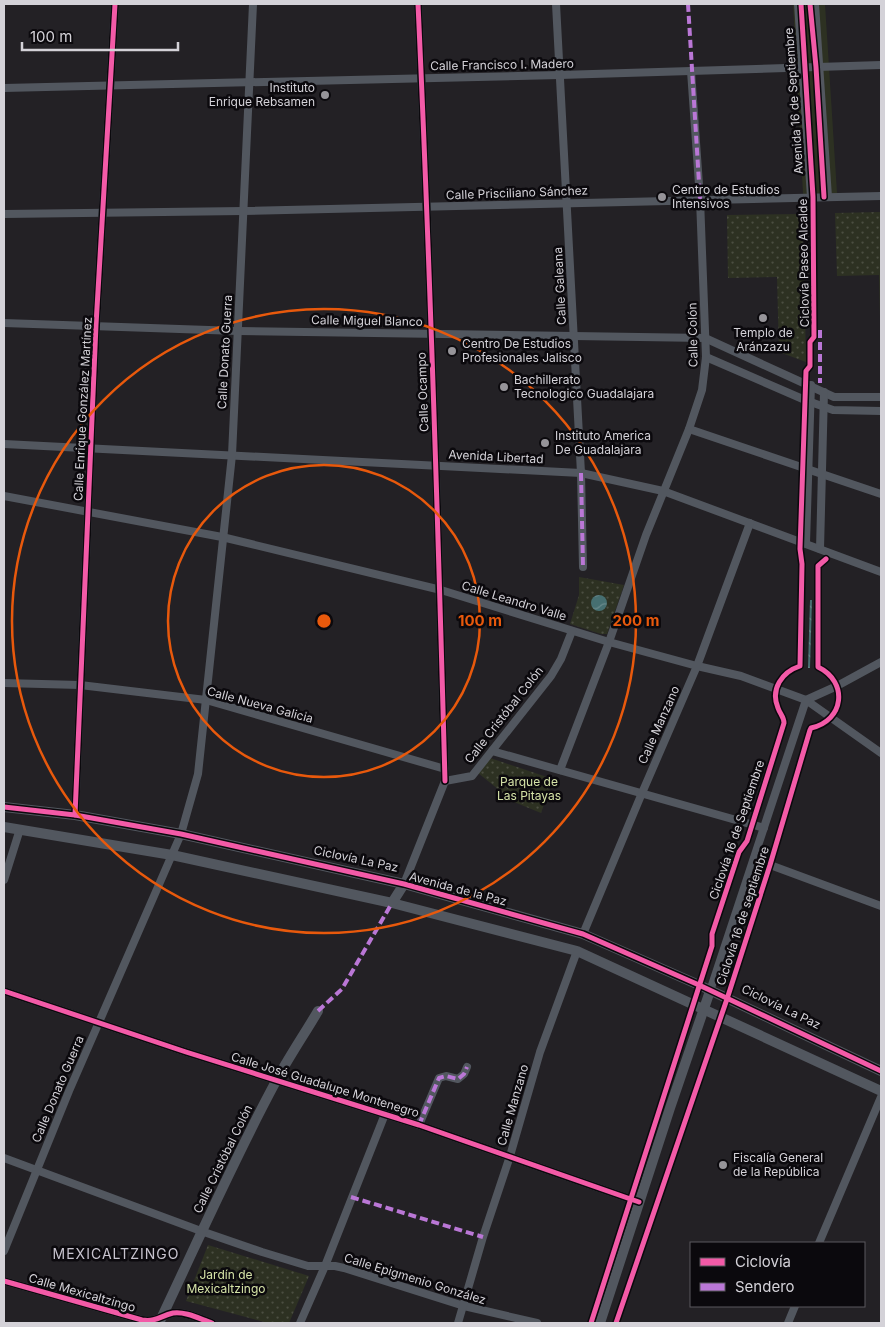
<svg xmlns="http://www.w3.org/2000/svg" width="885" height="1327" viewBox="0 0 885 1327" font-family="Inter,sans-serif">
	<style>
		.green { fill: #2d3122 }
		.park { fill: url(#park-dots); fill-rule: evenodd }
		.water { fill: url(#water-waves) }
		.lines { fill: none; stroke-linecap: round; stroke-linejoin: round }
		.minor { stroke: #52575f; stroke-width: 8 }
		.tertiary { stroke: #52575f; stroke-width: 10 }
		.quiet { stroke: #ba77d6; stroke-width: 4; stroke-dasharray: 8 4; stroke-linecap: butt }
		.cycleway-casing { stroke: #0b090d; stroke-width: 8 }
		.cycleway { stroke: #f35aa7; stroke-width: 5 }
		.ring { fill: none; stroke: #e8590c; stroke-width: 2.5 }
		.poi-dot { fill: #969499; stroke: #0b090d; stroke-width: 2 }
		.labels { text-anchor: middle; stroke-width: 5; stroke-linejoin: round; paint-order: stroke }
		.street-label { font-size: 12px; fill: #d4d2d8; stroke: #0b090d }
		.poi-label { font-size: 12px; fill: #d4d2d8; stroke: #0b090d; text-anchor: start }
		.park-label { font-size: 12px; fill: #d5e3a7; stroke: #0b090d }
		.neighbourhood-label { font-size: 14px; letter-spacing: 1px; fill: #c7c3ce; stroke: #0b090d }
		.centre { fill: #e8590c; stroke: #0b090d; stroke-width: 2.5 }
		.ring-label { font-size: 15px; text-anchor: middle; font-weight: bold; fill: #e8590c; stroke: #0b090d; stroke-width: 5; stroke-linejoin: round; paint-order: stroke }
	</style>
	<defs>
		<pattern id="park-dots" width="8" height="8" patternUnits="userSpaceOnUse" patternTransform="scale(1.25)"><rect width="8" height="8" fill="#2d3122"/><path d="M2 2h.1M6 6h.1" fill="none" stroke="#4b4e41" stroke-width="1.8" stroke-linecap="round"/></pattern>
		<pattern id="water-waves" width="16" height="10" patternUnits="userSpaceOnUse" patternTransform="scale(1.25)"><rect width="16" height="10" fill="#466f71"/><path d="M0 5q4-4 8 0t8 0" fill="none" stroke="#68898b"/></pattern>
	</defs>
	<rect width="100%" height="100%" fill="#232125"/>
	<polygon class="green" points="793,4 825,4 837,193 803,194"/>
	<g class="park">
		<polygon points="881,212 881,360 879,275 837,276 835,213"/>
		<polygon points="803,214 806,362 779,352 777,277 728,278 727,215"/>
		<path d="M 579,577 L 624,585 L 607,634 L 601,634 L 570,624 L 579,595 ZM 599,595 L 606,606 L 602,610 L 598,610 L 594,596 Z"/>
		<polygon points="490,758 553,779 541,813 514,802 478,773"/>
		<polygon points="208,1245 309,1276 289,1323 268,1323 186,1301"/>
	</g>
	<g class="water">
		<circle cx="599" cy="603" r="8"/>
		<polygon points="810,600 812,600 810,668 808,668"/>
	</g>
	<g class="lines">
		<g class="minor">
			<path d="M 418,4 C 430,263 438,522 445,781"/>
			<polyline points="556,4 581,473 583,567"/>
			<polyline points="798,4 811,197"/>
			<polyline points="815,4 828,197"/>
			<polyline points="4,88 560,75 881,65"/>
			<polyline points="4,214 243,211 881,196"/>
			<polyline points="4,323 238,331 705,338 834,397 881,397"/>
			<polyline points="706,357 805,400 833,410 881,411"/>
			<polyline points="689,429 881,494"/>
			<polyline points="4,444 581,473 663,491 881,572"/>
			<polyline points="4,496 222,537 441,590 609,642 697,666 741,676 806,700 881,753"/>
			<polyline points="806,543 811,385"/>
			<polyline points="820,549 824,392"/>
			<polyline points="4,683 80,685 206,700 445,769"/>
			<polyline points="806,700 837,686 881,662"/>
			<polyline points="492,751 764,828"/>
			<polyline points="560,770 609,642 646,535 689,429 702,390 706,357 700,199 691,71"/>
			<polyline points="75,815 96,325 115,4"/>
			<polyline points="754,859 881,906"/>
			<polyline points="4,880 20,829"/>
			<polyline points="404,884 445,781 472,776 551,676 561,659 572,631"/>
			<polyline points="583,934 642,793 697,666 750,523"/>
			<polyline points="4,991 186,1052 419,1125 639,1202"/>
			<polyline points="710,991 806,700"/>
			<polyline points="419,1125 439,1078 446,1076 458,1079 464,1074 467,1067"/>
			<polyline points="4,1158 201,1231 262,1252 308,1266 335,1266 344,1268 464,1306 537,1323"/>
			<polyline points="819,1243 881,1097"/>
			<polyline points="4,1251 69,1091 181,834 198,774 232,455 253,4"/>
			<path d="M 4,1281 L 142,1320 C 157,1322 160,1316 173,1313 C 185,1311 200,1319 212,1323"/>
			<polyline points="300,1323 325,1266 385,1114"/>
			<polyline points="458,1323 483,1237 510,1156 540,1052 577,951"/>
			<polyline points="788,1323 795,1306"/>
		</g>
		<g class="tertiary">
			<polyline points="4,807 75,815 181,834 404,884 583,934 699,985 881,1071"/>
			<polyline points="4,827 172,855 392,903 577,951 881,1091"/>
			<polyline points="392,903 404,884"/>
			<path d="M 159,1323 C 197,1243 233,1161 275,1083 C 288,1058 304,1035 318,1011"/>
			<polyline points="600,1323 670,1108 710,991"/>
		</g>
		<g class="quiet">
			<polyline points="688,4 700,199"/>
			<polyline points="820,330 820,383"/>
			<polyline points="581,473 583,567"/>
			<polyline points="318,1011 342,989 392,903"/>
			<polyline points="419,1125 439,1078 446,1076 458,1079 464,1074 467,1067"/>
			<polyline points="351,1197 483,1237"/>
		</g>
		<g class="cycleway-casing">
			<g id="cycleway">
				<path d="M 418,4 C 430,263 438,522 445,781"/>
				<polyline points="810,4 816,67 824,197"/>
				<polyline points="4,807 75,815 181,834 404,884 583,934 699,985 881,1071"/>
				<polyline points="75,815 96,325 115,4"/>
				<polyline points="4,991 186,1052 419,1125 639,1202"/>
				<path d="M 4,1281 L 142,1320 C 157,1322 160,1316 173,1313 C 185,1311 200,1319 212,1323"/>
				<path d="M 591,1323 L 712,946 L 712,934 L 739,852 L 747,841 L 784,723 C 784,717 780,714 778,708 C 770,689 782,672 800,666 L 802,564 L 800,549 L 806,371 L 810,366 L 810,342 L 814,337 L 813,197 L 801,4"/>
				<path d="M 616,1323 L 727,999 L 770,865 L 810,730 L 811,728 C 844,721 849,682 818,667 L 818,566 L 826,559"/>
			</g>
		</g>
		<use href="#cycleway" class="cycleway"/>
	</g>
	<g class="ring">
		<circle cx="324" cy="621" r="156"/>
		<circle cx="324" cy="621" r="312"/>
	</g>
	<g class="poi-dot">
		<circle cx="325" cy="95" r="5"/>
		<circle cx="662" cy="197" r="5"/>
		<circle cx="763" cy="318" r="5"/>
		<circle cx="452" cy="351" r="5"/>
		<circle cx="504" cy="387" r="5"/>
		<circle cx="545" cy="443" r="5"/>
		<circle cx="723" cy="1165" r="5"/>
	</g>
	<g class="labels">
		<g class="street-label">
			<text transform="translate(502 65) rotate(-1)" y="4">Calle Francisco I. Madero</text>
			<text transform="translate(794 101) rotate(-94)" y="4">Avenida 16 de Septiembre</text>
			<text transform="translate(517 193) rotate(-2)" y="4">Calle Prisciliano Sánchez</text>
			<text transform="translate(804 263) rotate(-91)" y="4">Ciclovía Paseo Alcalde</text>
			<text transform="translate(560 286) rotate(-93)" y="4">Calle Galeana</text>
			<text transform="translate(367 321) rotate(1)" y="4">Calle Miguel Blanco</text>
			<text transform="translate(693 335) rotate(-91)" y="4">Calle Colón</text>
			<text transform="translate(225 352) rotate(-87)" y="4">Calle Donato Guerra</text>
			<text transform="translate(423 392) rotate(-92)" y="4">Calle Ocampo</text>
			<text transform="translate(83 409) rotate(-87)" y="4">Calle Enrique González Martínez</text>
			<text transform="translate(496 457) rotate(3)" y="4">Avenida Libertad</text>
			<text transform="translate(514 601) rotate(17)" y="4">Calle Leandro Valle</text>
			<text transform="translate(260 705) rotate(15)" y="4">Calle Nueva Galicia</text>
			<text transform="translate(504 715) rotate(-52)" y="4">Calle Cristóbal Colón</text>
			<text transform="translate(659 725) rotate(-66)" y="4">Calle Manzano</text>
			<text transform="translate(737 830) rotate(-71)" y="4">Ciclovía 16 de Septiembre</text>
			<text transform="translate(356 859) rotate(12)" y="4">Ciclovía La Paz</text>
			<text transform="translate(458 889) rotate(15)" y="4">Avenida de la Paz</text>
			<text transform="translate(743 916) rotate(-72)" y="4">Ciclovía 16 de septiembre</text>
			<text transform="translate(781 1007) rotate(26)" y="4">Ciclovía La Paz</text>
			<text transform="translate(325 1085) rotate(17)" y="4">Calle José Guadalupe Montenegro</text>
			<text transform="translate(58 1089) rotate(-67)" y="4">Calle Donato Guerra</text>
			<text transform="translate(513 1105) rotate(-74)" y="4">Calle Manzano</text>
			<text transform="translate(223 1159) rotate(-64)" y="4">Calle Cristóbal Colón</text>
			<text transform="translate(415 1279) rotate(17)" y="4">Calle Epigmenio González</text>
			<text transform="translate(82 1293) rotate(16)" y="4">Calle Mexicaltzingo</text>
		</g>
		<g class="poi-label">
			<text x="315" y="92" text-anchor="end">Instituto<tspan x="315" dy="14">Enrique Rebsamen</tspan></text>
			<text x="672" y="194">Centro de Estudios<tspan x="672" dy="14">Intensivos</tspan></text>
			<text x="763" y="337" text-anchor="middle">Templo de<tspan x="763" dy="14">Aránzazu</tspan></text>
			<text x="462" y="348">Centro De Estudios<tspan x="462" dy="14">Profesionales Jalisco</tspan></text>
			<text x="514" y="384">Bachillerato<tspan x="514" dy="14">Tecnologico Guadalajara</tspan></text>
			<text x="555" y="440">Instituto America<tspan x="555" dy="14">De Guadalajara</tspan></text>
			<text x="733" y="1162">Fiscalía General<tspan x="733" dy="14">de la República</tspan></text>
		</g>
		<g class="park-label">
			<text x="529" y="786">Parque de<tspan x="529" dy="14">Las Pitayas</tspan></text>
			<text x="226" y="1279">Jardín de<tspan x="226" dy="14">Mexicaltzingo</tspan></text>
		</g>
		<g class="neighbourhood-label">
			<text x="116" y="1259">MEXICALTZINGO</text>
		</g>
	</g>
	<circle cx="324" cy="621" r="8" class="centre"/>
	<g class="ring-label">
		<text x="480" y="626">100 m</text>
		<text x="636" y="626">200 m</text>
	</g>
	<rect width="885" height="1327" fill="none" stroke="#d4d2d8" stroke-width="10"/>
	<rect x="690" y="1242" width="175" height="65" fill="#0b090d" stroke="#5b595e"/>
	<rect x="700" y="1258" width="25" height="8" fill="#f35aa7" stroke="#5b595e"/>
	<text x="735" y="1267" font-size="15" fill="#d4d2d8">Ciclovía</text>
	<rect x="700" y="1283" width="25" height="8" fill="#ba77d6" stroke="#5b595e"/>
	<text x="735" y="1292" font-size="15" fill="#d4d2d8">Sendero</text>
	<path d="M22 42v8h156v-8" fill="none" stroke="#d4d2d8" stroke-width="2.5"/>
	<text x="30" y="42" font-size="15" fill="#d4d2d8" stroke="#0b090d" stroke-width="4" paint-order="stroke">100 m</text>
</svg>
